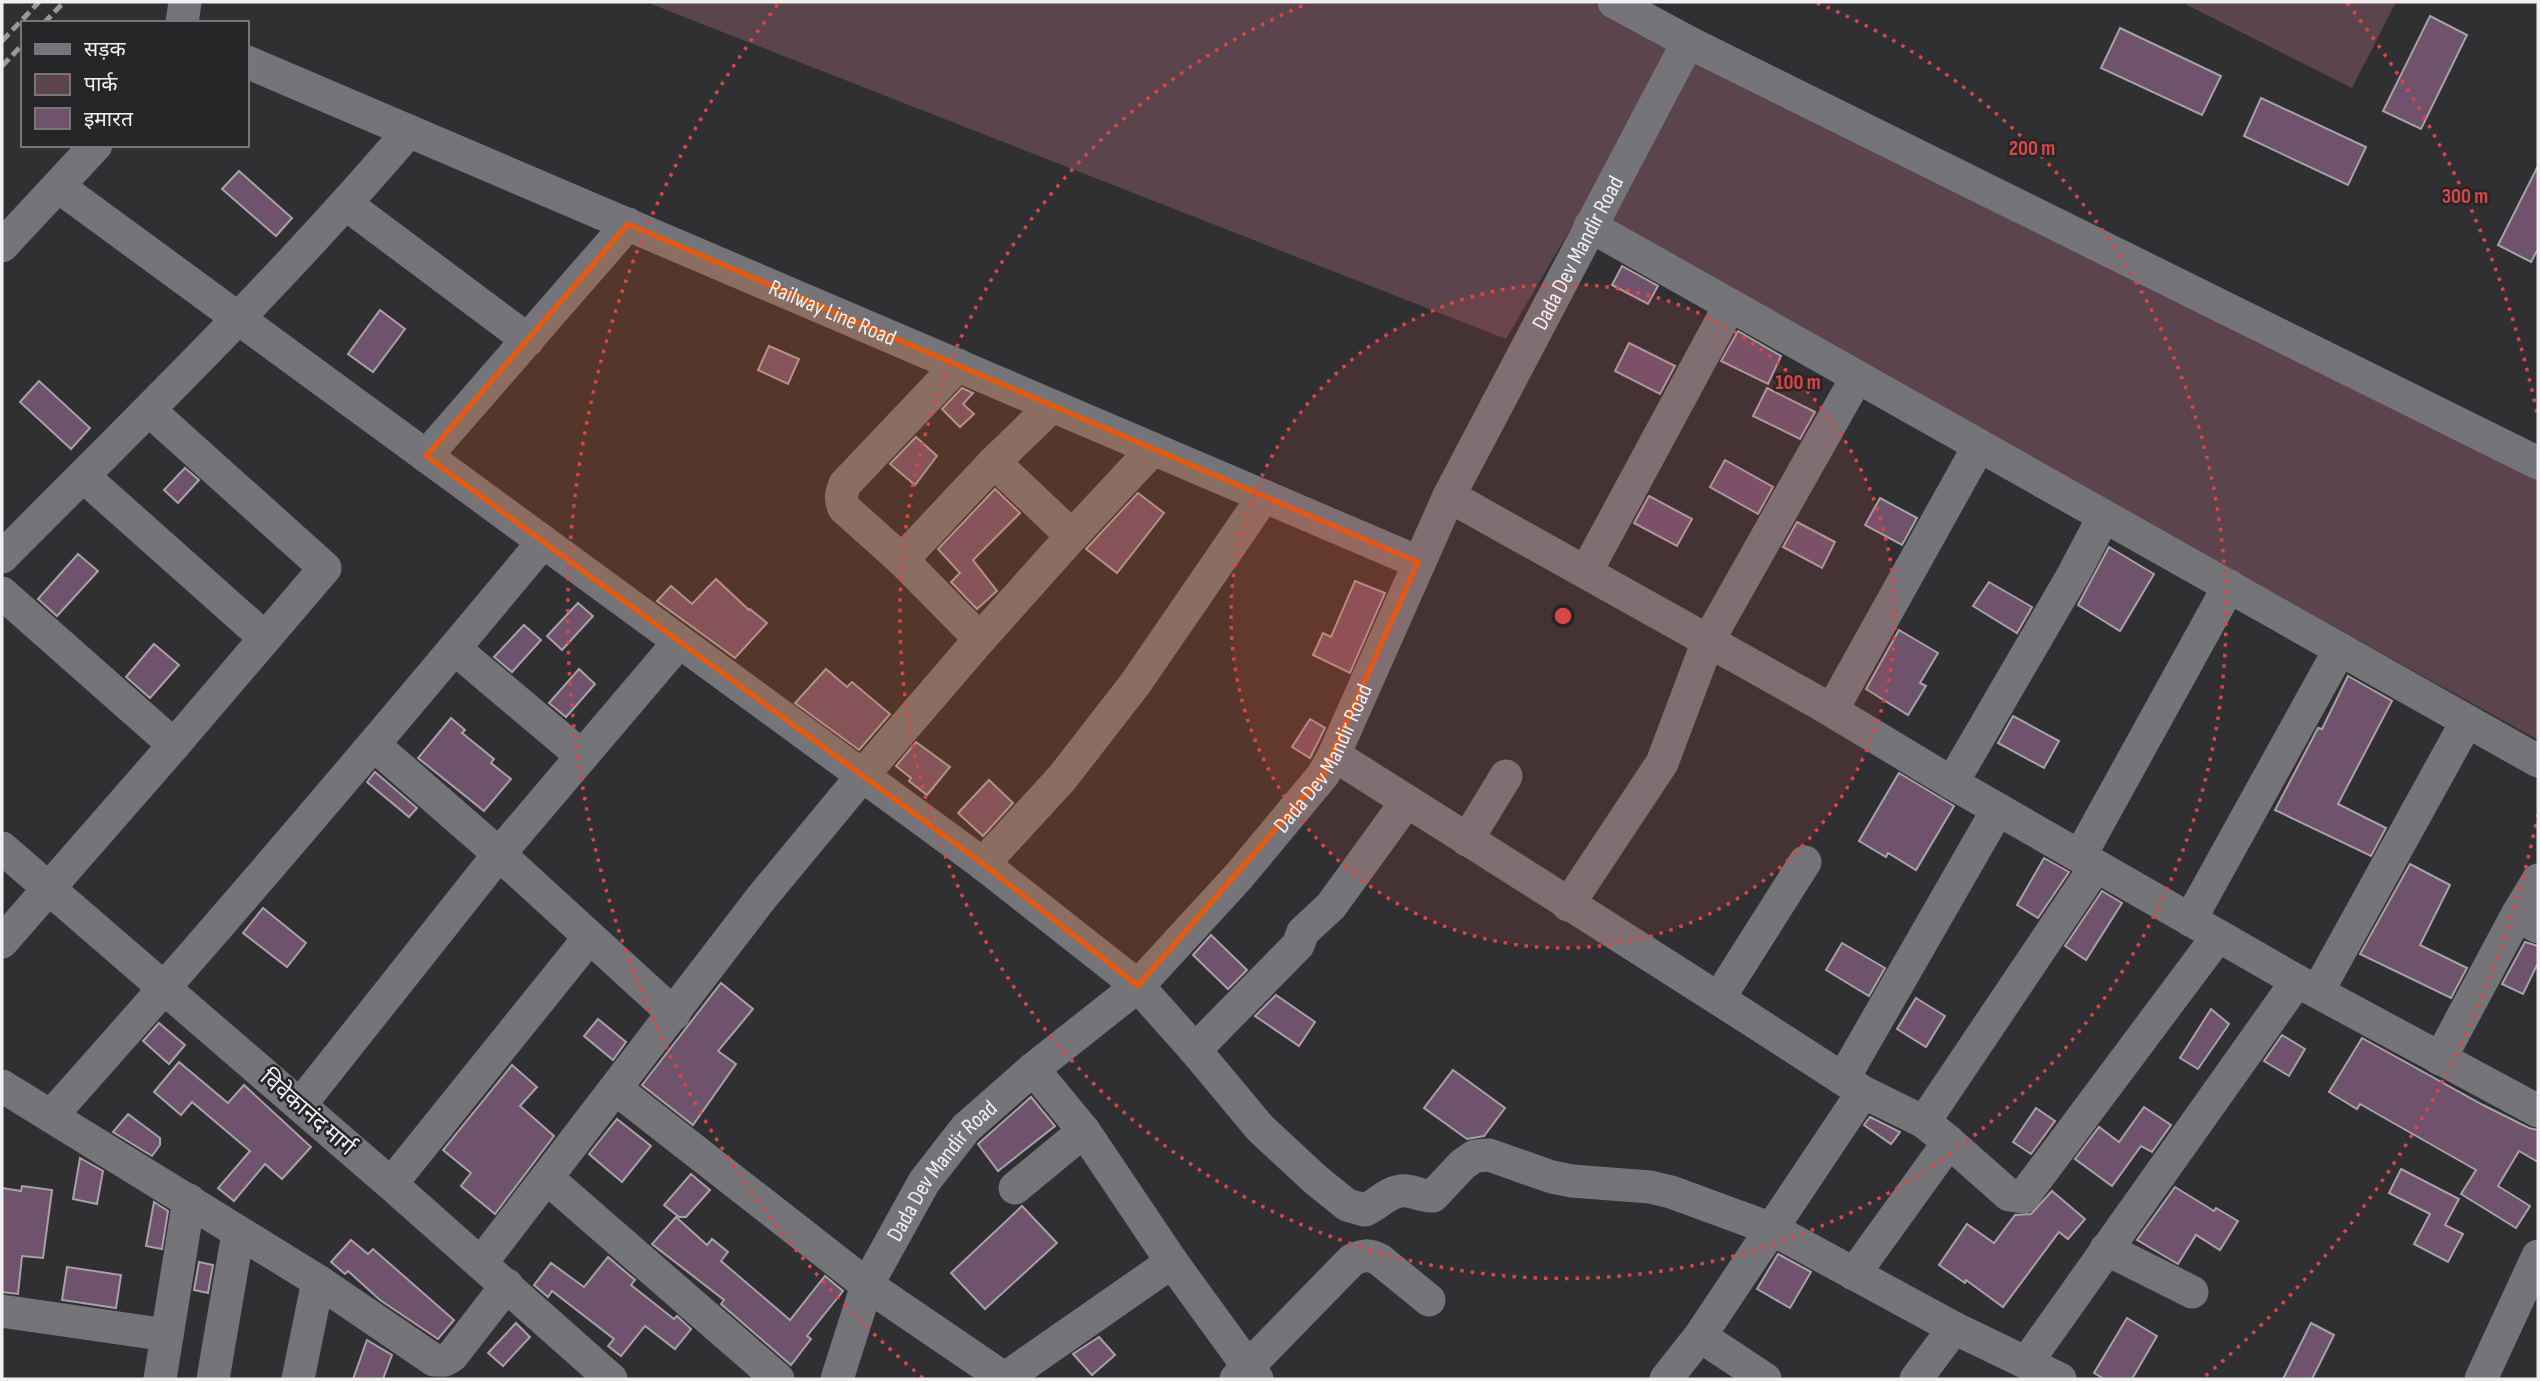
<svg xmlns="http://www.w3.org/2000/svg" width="2540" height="1381" viewBox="0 0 2540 1381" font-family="'Sofia Sans Condensed','Noto Sans Devanagari',sans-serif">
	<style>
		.green { fill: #5c444c }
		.building { fill: #6f526c; stroke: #a6a2a5; stroke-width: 2 }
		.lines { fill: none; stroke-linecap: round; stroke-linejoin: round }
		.minor { stroke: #757478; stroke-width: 33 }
		.rail { stroke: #98979a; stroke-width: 5; stroke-dasharray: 10 5; stroke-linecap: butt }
		.marked { fill: #e8590c; fill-opacity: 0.2; stroke: #e8590c; stroke-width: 5; stroke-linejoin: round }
		.ring { fill: none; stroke: #da4646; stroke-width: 3.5; stroke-dasharray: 3.5 7 }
		.labels { text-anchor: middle; stroke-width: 5; stroke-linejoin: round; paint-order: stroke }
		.street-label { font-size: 23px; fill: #f0f0f2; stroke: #262528 }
		.centre { fill: #da4646; stroke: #262528; stroke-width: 3.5 }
		.ring-label { font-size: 21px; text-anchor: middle; font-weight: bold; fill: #da4646; stroke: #262528; stroke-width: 5; stroke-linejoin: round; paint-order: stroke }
	</style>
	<rect width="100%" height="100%" fill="#302f32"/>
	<g class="green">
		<polygon points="646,2 1593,2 2538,478 2538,740 1582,209 1506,339"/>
		<polygon points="2186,2 2396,2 2352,88 2185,4"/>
	</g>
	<g class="building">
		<polygon points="2430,16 2467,35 2421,129 2383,111"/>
		<polygon points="2120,28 2221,76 2202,115 2101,68"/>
		<polygon points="2261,98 2366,147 2348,185 2244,136"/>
		<polygon points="2538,166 2538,249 2531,262 2498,245"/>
		<polygon points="239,171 292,218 276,236 222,189"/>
		<polygon points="1622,266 1658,286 1648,304 1612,285"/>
		<polygon points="380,310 405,329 373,372 348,354"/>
		<polygon points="1738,331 1781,356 1768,384 1721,361"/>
		<polygon points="1629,343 1675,366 1660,394 1615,371"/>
		<polygon points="769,346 799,359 788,384 758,370"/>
		<polygon points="39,381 90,428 71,449 20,402"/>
		<polygon points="962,388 973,393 963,404 974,414 960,427 942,409"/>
		<polygon points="1767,388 1815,412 1800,439 1753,416"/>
		<polygon points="916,437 937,456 915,485 890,464"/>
		<polygon points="1725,460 1773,487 1758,514 1710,487"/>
		<polygon points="185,468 199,480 178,503 164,490"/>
		<polygon points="995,489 1020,513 973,560 997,591 977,609 951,582 960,573 938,549"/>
		<polygon points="1138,493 1164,513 1117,573 1086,549"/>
		<polygon points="1649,496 1692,519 1677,546 1634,523"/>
		<polygon points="1880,498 1917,518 1902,545 1865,525"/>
		<polygon points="1797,522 1835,542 1822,568 1783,547"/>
		<polygon points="2109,547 2154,574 2120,631 2078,605"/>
		<polygon points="78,554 98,571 57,616 38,599"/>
		<polygon points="716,579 749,610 750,609 767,623 735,658 657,601 671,586 692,604"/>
		<polygon points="1355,581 1385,593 1350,673 1313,655 1323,633 1331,637"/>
		<polygon points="1989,582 2032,607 2017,633 1973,606"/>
		<polygon points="578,603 593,616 562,650 547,636"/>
		<polygon points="524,625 541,640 512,672 494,657"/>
		<polygon points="1899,630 1938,653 1920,683 1926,686 1908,715 1866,689"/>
		<polygon points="154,644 179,665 150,698 126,677"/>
		<polygon points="579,669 595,684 566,717 549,703"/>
		<polygon points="826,669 847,687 852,682 890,714 859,750 795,703"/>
		<polygon points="2348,676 2392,701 2338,804 2386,828 2371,856 2275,810 2318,728 2322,729"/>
		<polygon points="2013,716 2059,741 2044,768 1998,743"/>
		<polygon points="451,718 465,730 462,733 494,759 491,763 511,779 484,811 418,758"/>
		<polygon points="1310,719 1325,728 1310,758 1292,747"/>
		<polygon points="916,742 950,767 927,795 909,781 911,778 896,766"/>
		<polygon points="375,772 417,808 409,817 367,782"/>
		<polygon points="1899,773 1954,806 1916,870 1888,853 1886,857 1859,841"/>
		<polygon points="989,780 1013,803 983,836 958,813"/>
		<polygon points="2044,858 2069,872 2038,918 2017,905"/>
		<polygon points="2410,864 2450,885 2420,945 2467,968 2451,998 2360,954"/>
		<polygon points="2102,891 2122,903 2086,960 2065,946"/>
		<polygon points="263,908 306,943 287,967 243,933"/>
		<polygon points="1211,935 1247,970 1228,989 1193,955"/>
		<polygon points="2525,942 2538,946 2538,963 2523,994 2502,984"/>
		<polygon points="1842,943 1885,968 1869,996 1826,970"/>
		<polygon points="721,983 753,1009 718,1051 736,1064 693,1125 642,1085"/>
		<polygon points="1276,995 1315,1022 1299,1046 1255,1016"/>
		<polygon points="1916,998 1945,1016 1926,1047 1897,1029"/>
		<polygon points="2211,1009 2229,1024 2198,1069 2180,1058"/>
		<polygon points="598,1019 626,1042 613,1060 584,1036"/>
		<polygon points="159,1023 185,1045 169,1064 143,1041"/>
		<polygon points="2282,1035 2305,1049 2289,1076 2264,1061"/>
		<polygon points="2362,1038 2483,1105 2529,1128 2538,1130 2538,1162 2519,1151 2498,1186 2530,1206 2516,1228 2461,1194 2476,1170 2360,1104 2357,1109 2329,1092"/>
		<polygon points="179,1062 228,1103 244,1085 311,1147 282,1179 265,1164 234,1201 218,1188 250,1151 192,1102 181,1115 154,1092"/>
		<polygon points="512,1065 537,1087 520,1106 554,1136 495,1214 461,1186 471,1173 443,1150"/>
		<polygon points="1453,1070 1505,1108 1484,1136 1467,1139 1424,1108"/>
		<polygon points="1031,1097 1055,1126 998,1171 978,1144"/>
		<polygon points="2144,1107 2171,1125 2152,1152 2141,1146 2112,1186 2075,1159 2099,1127 2119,1142"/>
		<polygon points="2036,1108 2055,1121 2031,1154 2013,1142"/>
		<polygon points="128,1114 160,1138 160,1145 152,1156 113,1132"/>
		<polygon points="1870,1117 1900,1132 1891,1144 1864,1125"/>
		<polygon points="617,1119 651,1146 622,1182 589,1154"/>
		<polygon points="80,1158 103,1171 97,1204 73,1199"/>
		<polygon points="2401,1169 2459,1199 2445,1225 2463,1234 2448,1262 2414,1244 2430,1214 2389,1193"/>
		<polygon points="691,1174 710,1190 686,1217 679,1217 664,1205"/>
		<polygon points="22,1186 52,1190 43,1258 22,1256 18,1294 2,1292 2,1188 21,1191"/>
		<polygon points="2175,1187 2214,1211 2216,1208 2238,1221 2220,1250 2196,1235 2178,1264 2137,1240"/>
		<polygon points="2052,1191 2085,1219 2068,1239 2059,1232 2003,1307 1966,1280 1965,1283 1939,1265 1967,1224 1994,1243 2015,1215 2031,1214"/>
		<polygon points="154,1202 168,1211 162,1249 146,1246"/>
		<polygon points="1022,1206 1057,1243 985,1309 951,1273"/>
		<polygon points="676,1217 707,1245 712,1239 728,1252 721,1261 790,1320 825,1276 843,1291 807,1336 811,1339 791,1365 721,1304 724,1300 652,1244"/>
		<polygon points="351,1240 368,1254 373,1249 454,1320 438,1339 380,1300 348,1271 345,1274 331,1262"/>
		<polygon points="1778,1254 1811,1272 1790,1308 1757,1289"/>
		<polygon points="608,1257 635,1280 631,1285 674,1319 677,1316 691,1329 675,1349 645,1326 621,1356 608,1346 614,1339 552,1291 548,1297 534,1285 551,1263 584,1287"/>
		<polygon points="199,1262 213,1265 208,1293 194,1290"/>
		<polygon points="67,1267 121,1275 116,1308 62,1300"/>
		<polygon points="2127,1318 2157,1336 2132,1379 2104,1379 2094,1373"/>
		<polygon points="516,1323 530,1337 503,1366 488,1353"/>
		<polygon points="2311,1323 2334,1335 2312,1379 2283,1379"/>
		<polygon points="1099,1337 1115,1355 1092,1375 1073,1354"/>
		<polygon points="367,1340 392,1355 383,1379 353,1379"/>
	</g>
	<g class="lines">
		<g class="minor">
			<polyline points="1614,2 1688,42 2538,463"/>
			<polyline points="182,23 185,2"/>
			<path id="s1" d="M 247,62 L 1418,562"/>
			<path d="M 59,187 L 983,864 L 1138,986 L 1195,1050 L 1260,1128 L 1316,1180 L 1347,1205 L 1365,1210 C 1377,1205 1387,1193 1400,1191 C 1411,1189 1421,1197 1433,1196 L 1463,1164 L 1475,1156 L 1489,1155 L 1552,1177 L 1572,1181 L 1650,1187 L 1671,1192 L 1772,1229 L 1954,1328 L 2060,1379"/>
			<polyline points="346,204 528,340"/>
			<polyline points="1590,226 2538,761"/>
			<polyline points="2,246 96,145"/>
			<path d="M 958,365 L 845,484 C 841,494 840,499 844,508 L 902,560 L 980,639"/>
			<polyline points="426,456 628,224"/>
			<polyline points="994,462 1072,536"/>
			<polyline points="83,476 265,638"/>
			<polyline points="1449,496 1819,703 1952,783 2297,981 2538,1111"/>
			<path d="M 2,557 C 140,418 282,280 409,131"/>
			<polyline points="902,560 994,462 1052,406"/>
			<polyline points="1586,572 1730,305"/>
			<polyline points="2,593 174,745"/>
			<polyline points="455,649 582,756"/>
			<polyline points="1832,710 1979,446"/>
			<polyline points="374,745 499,854 674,1014"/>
			<path d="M 1334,755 C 1511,867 1688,978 1863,1092 L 1700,1336 L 1666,1379"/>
			<polyline points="1952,783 2073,575 2104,516"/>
			<polyline points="1467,840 1506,776"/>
			<polyline points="2,848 391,1184 611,1379"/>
			<polyline points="2080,856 2229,586"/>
			<polyline points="983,864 1062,778 1135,684 1264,496"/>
			<polyline points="1568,905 1662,763 1708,641 1857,377"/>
			<polyline points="2517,915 2538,880"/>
			<polyline points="2190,920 2340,649"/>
			<polyline points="2,942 174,745 325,568 149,410"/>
			<polyline points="2318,991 2467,721"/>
			<polyline points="1719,998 1805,862"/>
			<polyline points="1195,1050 1298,945 1303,932 1331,906 1407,801"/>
			<polyline points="2440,1059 2517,915 2538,927"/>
			<polyline points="1033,1069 1084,1131 1172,1262 1257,1379"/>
			<polyline points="1843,1079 1998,809"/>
			<polyline points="2,1086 318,1281 434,1360 445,1360 452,1356 507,1285"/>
			<polyline points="616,1089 867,1285 1005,1379"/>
			<polyline points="1863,1092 1924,1122"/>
			<polyline points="300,1105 499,854 679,642"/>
			<path d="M 51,1116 C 219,928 382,736 543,542"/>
			<polyline points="1949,1142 2009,1195 2023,1197 2218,936"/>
			<polyline points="547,1178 778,1379"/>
			<polyline points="391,1184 589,938"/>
			<polyline points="1015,1188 1084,1131"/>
			<polyline points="2106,1249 2192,1292"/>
			<polyline points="481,1263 762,897 863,775 980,639 1072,536 1153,449"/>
			<polyline points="1854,1274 1949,1142 1924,1122 2096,866"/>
			<polyline points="2,1311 167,1335"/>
			<polyline points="1700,1336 1765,1379"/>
			<polyline points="2027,1362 2297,981"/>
			<polyline points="160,1379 189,1200"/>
			<polyline points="213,1379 238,1233"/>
			<polyline points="298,1379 318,1281"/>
			<path id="s2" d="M 837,1379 L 867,1285 L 924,1182 L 966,1128 L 1033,1069 L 1138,986 L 1239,876 L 1323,775 L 1334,755 L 1449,496 L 1688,42"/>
			<polyline points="1004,1379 1172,1262"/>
			<path d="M 1236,1379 L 1352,1260 C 1363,1255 1369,1254 1380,1260 L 1429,1300"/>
			<polyline points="1916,1379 1954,1328"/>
			<polyline points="2481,1379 2538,1256"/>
		</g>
		<g class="rail">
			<polyline points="44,23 64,2"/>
			<polyline points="2,41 39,2"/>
			<polyline points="2,66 23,44"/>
		</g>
	</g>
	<path class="marked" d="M 628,224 L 1418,562 L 1323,775 L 1138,986 L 983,864 L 426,456 Z"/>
	<circle cx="1563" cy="616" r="332" fill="#da4646" fill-opacity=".12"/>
	<g class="ring">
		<circle cx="1563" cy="616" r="332"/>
		<path d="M1817 3A663 663 0 1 1 1309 3"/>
		<path d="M2538 814A995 995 0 0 1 2203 1378M923 1378A995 995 0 0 1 779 3M2347 3A995 995 0 0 1 2538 418"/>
	</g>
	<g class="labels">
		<g class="street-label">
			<text dy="8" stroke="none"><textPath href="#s2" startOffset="1370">Dada Dev Mandir Road</textPath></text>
			<text dy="8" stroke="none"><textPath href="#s1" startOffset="637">Railway Line Road</textPath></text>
			<text dy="8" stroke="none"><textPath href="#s2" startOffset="803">Dada Dev Mandir Road</textPath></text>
			<text transform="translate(308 1112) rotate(41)" y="8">विवेकानंद मार्ग</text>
			<text dy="8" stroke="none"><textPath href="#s2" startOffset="236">Dada Dev Mandir Road</textPath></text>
		</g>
	</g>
	<circle cx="1563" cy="616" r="10" class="centre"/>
	<g class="ring-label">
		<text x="2032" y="155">200 m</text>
		<text x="2465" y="203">300 m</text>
		<text x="1798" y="389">100 m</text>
	</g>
	<rect width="2540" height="1381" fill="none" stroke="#f0f0f2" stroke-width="7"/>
	<rect x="21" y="21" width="228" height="126" fill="#262528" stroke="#777679" stroke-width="2"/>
	<rect x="35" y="44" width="35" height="10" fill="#757478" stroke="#777679" stroke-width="2"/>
	<text x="84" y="56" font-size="21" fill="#f0f0f2">सड़क</text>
	<rect x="35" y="74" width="35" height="21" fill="#5c444c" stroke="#777679" stroke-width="2"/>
	<text x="84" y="91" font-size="21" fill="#f0f0f2">पार्क</text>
	<rect x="35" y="108" width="35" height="21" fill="#6f526c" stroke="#777679" stroke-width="2"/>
	<text x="84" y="126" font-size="21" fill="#f0f0f2">इमारत</text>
</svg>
